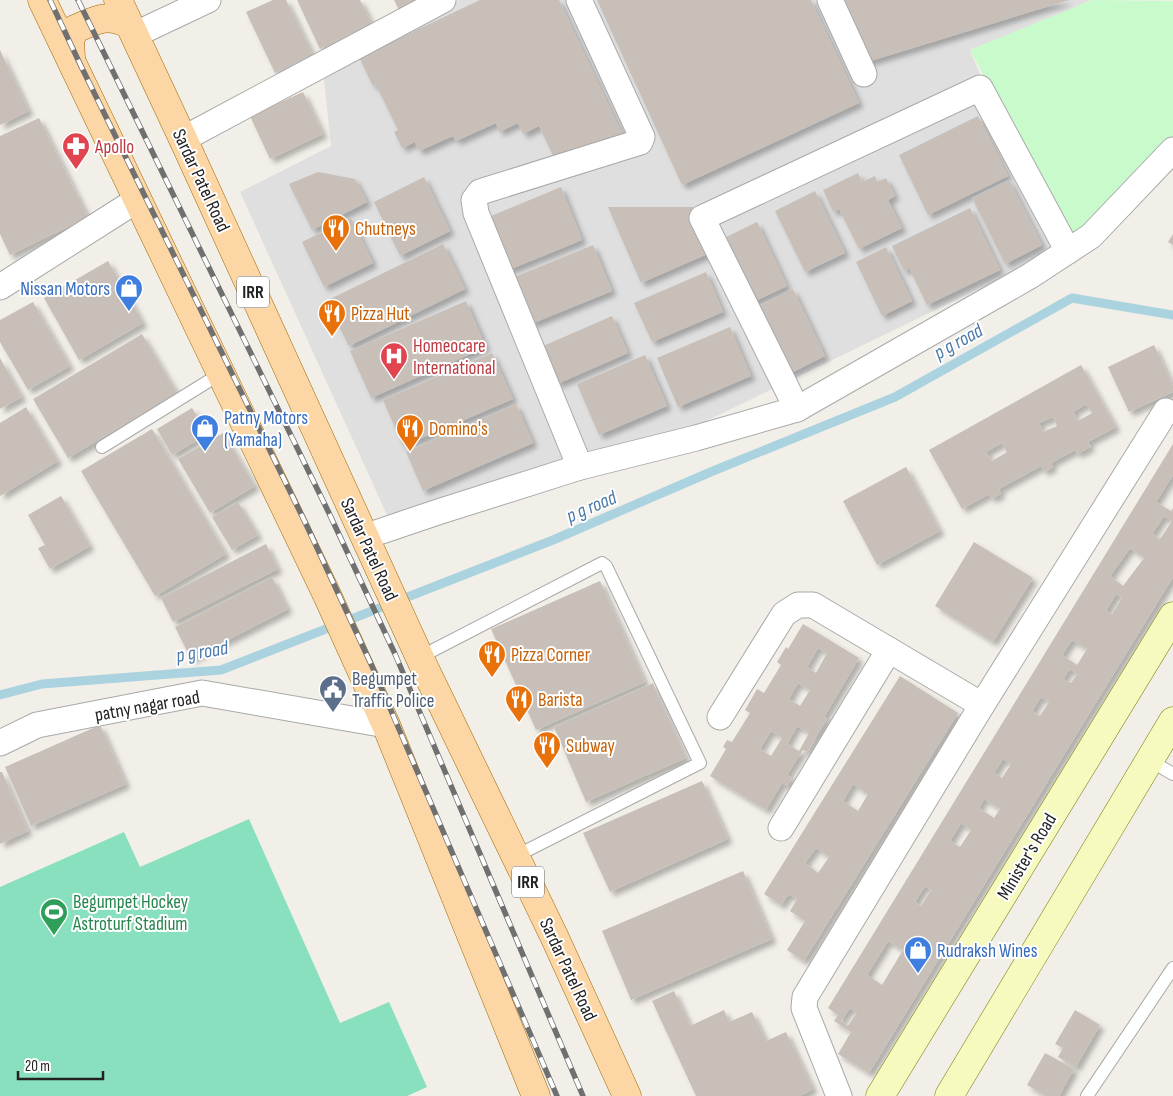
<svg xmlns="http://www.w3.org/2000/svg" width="1173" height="1096" viewBox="0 0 1173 1096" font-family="'Sofia Sans Condensed',sans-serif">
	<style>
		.residential { fill: #e0dfdf }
		.park { fill: #c8facc }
		.pitch { fill: #88e0be }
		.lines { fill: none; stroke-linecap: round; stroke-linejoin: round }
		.stream { stroke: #aad3df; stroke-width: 9 }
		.building { fill: #c7bfb8; fill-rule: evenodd; filter: url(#shadow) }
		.lane-casing { stroke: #a9a9a9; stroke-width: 14 }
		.street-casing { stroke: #a9a9a9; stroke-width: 27 }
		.secondary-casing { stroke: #707d05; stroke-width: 29 }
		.primary-casing { stroke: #a06b00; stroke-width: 29 }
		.lane { stroke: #fff; stroke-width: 12 }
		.street { stroke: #fff; stroke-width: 25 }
		.secondary { stroke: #f7fabf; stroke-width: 28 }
		.primary { stroke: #fcd6a4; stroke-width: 28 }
		.rail-casing { stroke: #707070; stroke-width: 5.5 }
		.rail { stroke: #fff; stroke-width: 4; stroke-dasharray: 11; stroke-linecap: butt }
		.labels { text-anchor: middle; stroke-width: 4; stroke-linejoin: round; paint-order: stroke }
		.shield { fill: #fff; stroke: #646464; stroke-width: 1 }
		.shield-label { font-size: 18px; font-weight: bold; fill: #222 }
		.health-label { font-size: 19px; fill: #be3a42; stroke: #fff; text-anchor: start }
		.street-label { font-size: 19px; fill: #222; stroke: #fff }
		.food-label { font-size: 19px; fill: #c56008; stroke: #fff; text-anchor: start }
		.shop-label { font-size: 19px; fill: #366cbe; stroke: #fff; text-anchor: start }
		.service-label { font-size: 19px; fill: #4e5e75; stroke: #fff; text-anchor: start }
		.leisure-label { font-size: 19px; fill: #27864d; stroke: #fff; text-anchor: start }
		.water-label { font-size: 20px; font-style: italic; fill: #4a7aab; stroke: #fff }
	</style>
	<defs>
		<filter id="shadow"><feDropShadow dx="4.5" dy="4.5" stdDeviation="2.5" flood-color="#0004"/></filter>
	</defs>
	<rect width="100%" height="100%" fill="#f2efe9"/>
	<polygon class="residential" points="459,0 1092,0 970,50 1053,253 694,427 388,517 240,192 331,146 323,70"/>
	<polygon class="park" points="1092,0 1173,1 1173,139 1073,241 970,50"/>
	<polygon class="pitch" points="249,819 340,1023 389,1002 427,1087 407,1096 0,1096 0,887 124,832 140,867"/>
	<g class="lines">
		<polyline class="stream" points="0,695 42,684 221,670 553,540 713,471 895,397 1072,298 1173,315"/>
	</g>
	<g class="building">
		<polygon points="273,0 286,0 313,55 275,73 246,12"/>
		<polygon points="297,0 360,0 372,24 320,49"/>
		<polygon points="394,0 422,0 399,10"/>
		<polygon points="480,0 559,0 623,136 558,166 539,126 523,134 518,123 499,132 496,123 456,141 453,136 419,151 415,142 402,148 394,132 398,130 376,85 373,86 359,57"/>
		<polygon points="597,0 811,0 859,103 682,185"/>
		<polygon points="844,0 1069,0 864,63"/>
		<polygon points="0,50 29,111 0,125"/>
		<polygon points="303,92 323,134 270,159 250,116"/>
		<polygon points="978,116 1008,176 928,215 899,155"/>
		<polygon points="39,118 88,217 10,255 0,234 0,136"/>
		<polygon points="318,172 355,179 367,202 312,230 289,184"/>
		<polygon points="858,173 862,182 875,176 877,182 886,178 895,196 888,200 902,228 859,249 839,209 833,212 823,190"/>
		<polygon points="424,177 450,231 400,256 374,202"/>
		<polygon points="1009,180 1042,245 1005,264 972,198"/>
		<polygon points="561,187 582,240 506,271 484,219"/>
		<polygon points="815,191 845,253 805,272 775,211"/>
		<polygon points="608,207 694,207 712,252 641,283"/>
		<polygon points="970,208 1000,270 927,305 909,268 904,271 892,246"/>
		<polygon points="351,218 373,263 324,287 302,242"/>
		<polygon points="757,222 787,286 749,304 718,241"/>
		<polygon points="1173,234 1173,245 1168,242"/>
		<polygon points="443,244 465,289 349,346 326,301"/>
		<polygon points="593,245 612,291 531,324 512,278"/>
		<polygon points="886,247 912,301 882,316 856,262"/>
		<polygon points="108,261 143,323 79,360 44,298"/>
		<polygon points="706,272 723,312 652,342 634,303"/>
		<polygon points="793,289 825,356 785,376 753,309"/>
		<polygon points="466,301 486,347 371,398 350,351"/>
		<polygon points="33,302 70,366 28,390 0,342 0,320"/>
		<polygon points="612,316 628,353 557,384 541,347"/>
		<polygon points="730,327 751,376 678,407 657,358"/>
		<polygon points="142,334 177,393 68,458 33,399"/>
		<polygon points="1154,345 1173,386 1173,392 1129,412 1108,367"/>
		<polygon points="492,353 513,399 403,446 383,400"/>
		<polygon points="645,355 667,406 599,435 577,384"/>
		<polygon points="0,358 22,397 0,409"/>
		<path d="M 1081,365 L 1116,427 L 1088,442 L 1091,447 L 1077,454 L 1075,450 L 1051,463 L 1053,467 L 1044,472 L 1041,466 L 999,489 L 1001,494 L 991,499 L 989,494 L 962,509 L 929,450 ZM 1086,404 L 1092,413 L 1078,421 L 1073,412 ZM 1053,417 L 1057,426 L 1043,432 L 1039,423 ZM 1002,443 L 1007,452 L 992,461 L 986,452 Z"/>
		<polygon points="516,404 533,443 423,491 406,452"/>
		<polygon points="26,407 58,461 0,496 0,423"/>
		<polygon points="192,408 208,434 172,455 157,429"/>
		<polygon points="152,429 226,554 155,596 81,471"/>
		<polygon points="223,433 255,486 210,513 178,459"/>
		<path d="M 1173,444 L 1173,475 L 1156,502 L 1171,511 L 1173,508 L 1173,577 L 869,1073 L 838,1054 L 851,1032 L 834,1021 L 838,1015 L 828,1008 ZM 1164,516 L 1172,521 L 1160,539 L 1152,534 ZM 1130,548 L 1144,558 L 1123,586 L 1110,576 ZM 1116,594 L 1122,598 L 1112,614 L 1106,611 ZM 1072,640 L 1087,649 L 1077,665 L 1062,655 ZM 1070,669 L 1077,674 L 1071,683 L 1063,679 ZM 1041,697 L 1049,702 L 1040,716 L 1032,711 ZM 1003,759 L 1011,764 L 1002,778 L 994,773 ZM 984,799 L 1000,809 L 994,818 L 979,808 ZM 961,823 L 971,830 L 960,847 L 950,841 ZM 925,886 L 931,890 L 921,906 L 915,902 ZM 888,941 L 903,950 L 882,985 L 867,975 ZM 850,1008 L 857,1012 L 848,1026 L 841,1021 Z"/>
		<polygon points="906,467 940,531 877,565 843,501"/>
		<polygon points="61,496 90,546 50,569 38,548 45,545 28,515"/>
		<polygon points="238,502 258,535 232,550 212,517"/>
		<polygon points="974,542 1033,578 993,642 935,606"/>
		<polygon points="266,544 278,569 173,622 161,598"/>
		<polygon points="272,577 288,609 191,659 175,627"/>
		<polygon points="600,581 645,682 536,730 491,629"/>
		<path d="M 803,624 L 859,658 L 824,717 L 827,719 L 807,752 L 803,750 L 787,775 L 792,778 L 787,786 L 782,783 L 766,810 L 710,776 L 726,749 L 723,747 L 727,740 L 732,742 L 750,713 L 745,710 L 757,689 L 764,693 L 781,665 L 777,662 L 786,647 L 788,649 ZM 818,648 L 827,653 L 816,673 L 807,667 ZM 798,683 L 810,690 L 800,706 L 789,699 ZM 797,726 L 809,733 L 799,751 L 787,744 ZM 771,731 L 782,738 L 771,756 L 760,749 Z"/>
		<path d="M 900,676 L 958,713 L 804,961 L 787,950 L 805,921 L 790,911 L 797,899 L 789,894 L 781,905 L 764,894 ZM 853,784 L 868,794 L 858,811 L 843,801 ZM 816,848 L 829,857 L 818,873 L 805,863 Z"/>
		<polygon points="653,683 686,758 586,802 554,727"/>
		<polygon points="100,725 126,784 31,826 5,767"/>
		<polygon points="0,772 2,772 28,831 0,844"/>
		<polygon points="702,781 728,839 610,892 583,833"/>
		<polygon points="743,871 772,939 631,1000 602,931"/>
		<polygon points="674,991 690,1026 724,1010 729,1022 752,1012 766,1041 786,1032 813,1089 802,1095 802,1096 696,1096 652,1001"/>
		<polygon points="1075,1010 1100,1025 1076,1067 1058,1057 1063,1048 1055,1044"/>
		<polygon points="1045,1053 1074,1069 1059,1096 1046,1096 1027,1085"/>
	</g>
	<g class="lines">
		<g class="lane-casing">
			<g id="lane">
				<polyline points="102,447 220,374"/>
				<polyline points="420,657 602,563 606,566 700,763 516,856"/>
				<polyline points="1149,760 1173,774"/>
				<polyline points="1087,1096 1173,968"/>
			</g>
		</g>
		<g class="street-casing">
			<g id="street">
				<polyline points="579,0 642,137 640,142 480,192 474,200 476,213 580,467"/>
				<polyline points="830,0 864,74"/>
				<polyline points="134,35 208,0"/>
				<polyline points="183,139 443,0"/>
				<polyline points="0,287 137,200"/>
				<polyline points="797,409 702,218 980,88 1068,251"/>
				<polyline points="364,537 441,511 580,467 696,438 797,409 1030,276 1091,236 1173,150"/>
				<polyline points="720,717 784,614 798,605 813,605 982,705"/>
				<polyline points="0,743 37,725 202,693 386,725"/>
				<polyline points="781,828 889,650"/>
				<polyline points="839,1096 804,1008 805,997 982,705 1166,411"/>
			</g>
		</g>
		<g class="secondary-casing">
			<g id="secondary">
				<polyline points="880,1096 1173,616"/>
				<polyline points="949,1096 1173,721"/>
			</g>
		</g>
		<g class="primary-casing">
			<g id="primary">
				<polyline points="42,0 327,595 386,725 536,1096"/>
				<polyline points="118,0 183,139 425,669 554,936 627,1096"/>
				<path d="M 71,58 L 70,40 L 75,29 C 97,20 106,13 129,24"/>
			</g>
		</g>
		<use href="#lane" class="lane"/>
		<use href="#street" class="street"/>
		<use href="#secondary" class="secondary"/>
		<use href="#primary" class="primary"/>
		<g class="rail-casing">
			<g id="rail">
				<polyline points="50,0 80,64 305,522 371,664 557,1096"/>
				<polyline points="78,0 328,511 395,654 583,1096"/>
			</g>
		</g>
		<use href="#rail" class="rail"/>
	</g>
	<defs>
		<g id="pharmacy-pin" transform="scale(1.4375)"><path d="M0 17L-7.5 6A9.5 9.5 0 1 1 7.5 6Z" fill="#e0444e" stroke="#fff"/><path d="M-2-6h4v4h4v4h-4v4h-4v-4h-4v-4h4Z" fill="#fff"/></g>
		<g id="restaurant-pin" transform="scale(1.4375)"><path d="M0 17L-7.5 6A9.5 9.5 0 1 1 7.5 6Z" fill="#e8710a" stroke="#fff"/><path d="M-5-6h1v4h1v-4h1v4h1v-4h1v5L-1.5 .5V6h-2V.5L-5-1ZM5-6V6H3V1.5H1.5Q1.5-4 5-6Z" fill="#fff"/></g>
		<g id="shop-pin" transform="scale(1.4375)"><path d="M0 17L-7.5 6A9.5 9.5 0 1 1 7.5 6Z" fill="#3f7fe0" stroke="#fff"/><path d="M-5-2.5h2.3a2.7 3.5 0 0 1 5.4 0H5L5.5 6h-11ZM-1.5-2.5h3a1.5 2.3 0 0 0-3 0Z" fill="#fff"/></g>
		<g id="hospital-pin" transform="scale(1.4375)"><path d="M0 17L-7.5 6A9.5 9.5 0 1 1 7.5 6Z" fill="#e0444e" stroke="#fff"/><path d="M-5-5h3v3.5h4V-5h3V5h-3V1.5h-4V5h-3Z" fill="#fff"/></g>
		<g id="civic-pin" transform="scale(1.4375)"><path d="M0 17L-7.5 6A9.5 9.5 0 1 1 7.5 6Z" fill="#5c6f8a" stroke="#fff"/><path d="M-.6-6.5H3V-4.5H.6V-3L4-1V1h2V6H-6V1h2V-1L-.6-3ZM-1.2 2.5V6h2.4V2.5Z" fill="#fff"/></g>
		<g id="stadium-pin" transform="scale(1.4375)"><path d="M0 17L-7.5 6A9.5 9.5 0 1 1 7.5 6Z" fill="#2e9e5b" stroke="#fff"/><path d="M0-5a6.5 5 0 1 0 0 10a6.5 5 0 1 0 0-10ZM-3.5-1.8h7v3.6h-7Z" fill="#fff"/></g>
	</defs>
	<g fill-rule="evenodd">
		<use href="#pharmacy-pin" x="76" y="146"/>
		<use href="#restaurant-pin" x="336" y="228"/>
		<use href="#shop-pin" x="129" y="288"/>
		<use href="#restaurant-pin" x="332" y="313"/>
		<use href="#hospital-pin" x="394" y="356"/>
		<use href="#shop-pin" x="205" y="428"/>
		<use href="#restaurant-pin" x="410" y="428"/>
		<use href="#restaurant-pin" x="492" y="654"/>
		<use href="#civic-pin" x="333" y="689"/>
		<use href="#restaurant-pin" x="519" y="699"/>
		<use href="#restaurant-pin" x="547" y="745"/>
		<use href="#stadium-pin" x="54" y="912"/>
		<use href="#shop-pin" x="918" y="950"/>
	</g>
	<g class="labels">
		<g class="shield">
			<rect x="237" y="276.5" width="32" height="31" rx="4"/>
			<rect x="512" y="866.5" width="32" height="31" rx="4"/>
		</g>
		<g class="shield-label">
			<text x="253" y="298">IRR</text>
			<text x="528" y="888">IRR</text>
		</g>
		<g class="health-label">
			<text x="95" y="153">Apollo</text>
			<text x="413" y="352">Homeocare<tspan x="413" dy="22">International</tspan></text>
		</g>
		<g class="street-label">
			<text transform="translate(202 180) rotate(65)" y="7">Sardar Patel Road</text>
			<text transform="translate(370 549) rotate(65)" y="7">Sardar Patel Road</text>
			<text transform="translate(147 705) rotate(-10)" y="7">patny nagar road</text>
			<text transform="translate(1026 856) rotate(-59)" y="7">Minister's Road</text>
			<text transform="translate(569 969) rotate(65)" y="7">Sardar Patel Road</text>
		</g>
		<g class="food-label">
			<text x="355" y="235">Chutneys</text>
			<text x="351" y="320">Pizza Hut</text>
			<text x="429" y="435">Domino's</text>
			<text x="511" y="661">Pizza Corner</text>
			<text x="538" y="706">Barista</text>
			<text x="566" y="752">Subway</text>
		</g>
		<g class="shop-label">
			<text x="110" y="295" text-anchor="end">Nissan Motors</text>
			<text x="224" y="424">Patny Motors<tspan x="224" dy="22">(Yamaha)</tspan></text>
			<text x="937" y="957">Rudraksh Wines</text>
		</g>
		<g class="service-label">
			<text x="352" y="685">Begumpet<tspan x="352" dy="22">Traffic Police</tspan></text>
		</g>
		<g class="leisure-label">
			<text x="73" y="908">Begumpet Hockey<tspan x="73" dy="22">Astroturf Stadium</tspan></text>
		</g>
		<g class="water-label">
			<text transform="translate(958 341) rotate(-29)" y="7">p g road</text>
			<text transform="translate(591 506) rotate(-23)" y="7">p g road</text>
			<text transform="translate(202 651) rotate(-9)" y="7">p g road</text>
		</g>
	</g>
	<path d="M18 1071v8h85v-8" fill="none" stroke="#222222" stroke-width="2.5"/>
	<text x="25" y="1071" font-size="15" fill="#222222" stroke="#ffffff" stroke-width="4" paint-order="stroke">20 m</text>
</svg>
